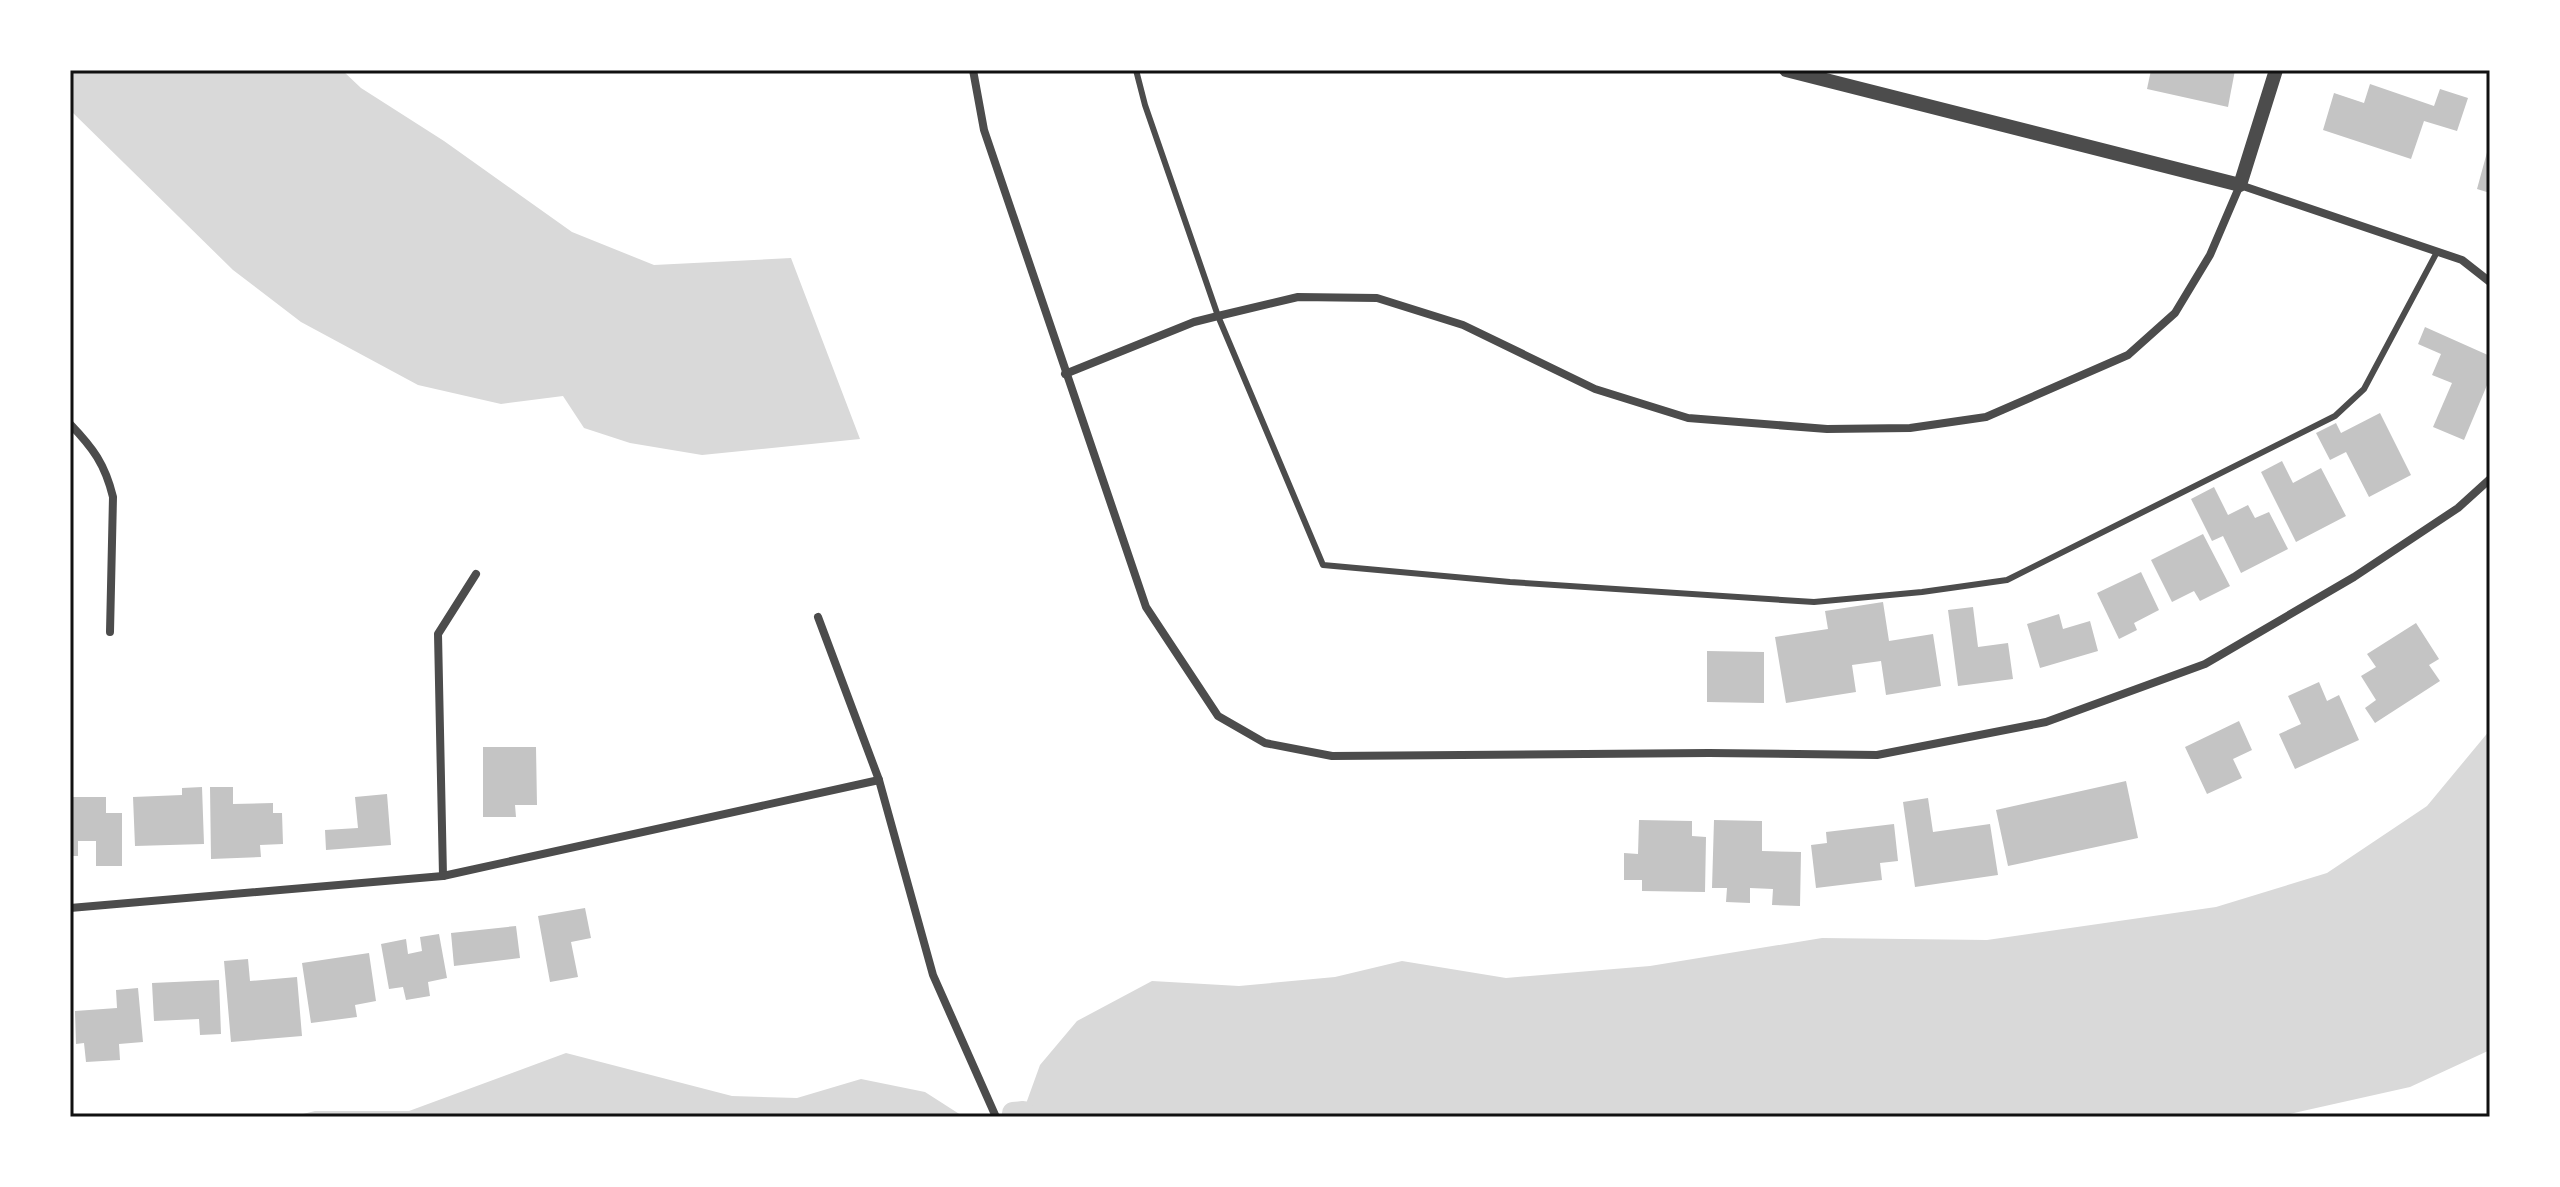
<svg xmlns="http://www.w3.org/2000/svg" width="2560" height="1187" viewBox="0 0 2560 1187" font-family="'Work Sans',sans-serif">
	<style>
		.water { fill: #d9d9d9 }
		.lines { fill: none; stroke-linecap: round; stroke-linejoin: round }
		.canal { stroke: #d9d9d9; stroke-width: 22 }
		.building { fill: #c4c4c4 }
		.service { stroke: #4c4c4c; stroke-width: 6 }
		.minor { stroke: #4c4c4c; stroke-width: 8 }
		.tertiary { stroke: #4c4c4c; stroke-width: 14 }
		.neatline { fill: none; stroke: #111; stroke-width: 3 }
	</style>
	<rect width="100%" height="100%" fill="#fff"/>
	<g class="water">
		<polygon points="70,70 342,70 361,88 444,141 572,232 654,265 791,258 860,439 702,455 630,443 584,428 563,396 501,404 418,385 301,322 233,270 70,110"/>
		<polygon points="2490,730 2490,1050 2410,1087 2276,1117 1026,1117 1023,1112 1040,1065 1077,1021 1152,981 1239,986 1335,977 1402,961 1506,978 1650,966 1822,938 1987,940 2216,907 2327,873 2427,806"/>
		<polygon points="566,1053 732,1096 797,1098 861,1079 925,1092 964,1117 291,1117 315,1111 409,1111"/>
	</g>
	<g class="lines">
		<polyline class="canal" points="1013,1113 1023,1112"/>
	</g>
	<g class="building">
		<polygon points="2151,70 2235,70 2228,107 2147,89"/>
		<polygon points="2370,84 2434,106 2440,89 2468,98 2457,131 2424,121 2411,159 2323,130 2334,93 2364,103"/>
		<polygon points="2489,145 2490,145 2490,193 2477,189"/>
		<polygon points="2425,327 2490,356 2490,378 2464,440 2433,427 2452,383 2432,375 2441,354 2418,344"/>
		<polygon points="2380,413 2411,475 2369,497 2346,452 2330,460 2316,433 2336,423 2341,433"/>
		<polygon points="2282,461 2293,483 2321,468 2346,516 2296,542 2261,472"/>
		<polygon points="2214,487 2228,515 2248,505 2255,518 2269,512 2288,549 2241,573 2223,536 2212,541 2191,499"/>
		<polygon points="2203,534 2230,586 2200,601 2194,591 2172,602 2151,560"/>
		<polygon points="2141,572 2159,610 2134,623 2137,630 2119,639 2097,593"/>
		<polygon points="1883,602 1889,641 1933,634 1941,686 1886,695 1881,661 1852,665 1856,692 1786,703 1775,637 1828,629 1825,611"/>
		<polygon points="1973,607 1978,647 2008,643 2013,679 1958,686 1948,610"/>
		<polygon points="2059,614 2063,629 2090,621 2098,651 2040,668 2027,624"/>
		<polygon points="2416,623 2439,659 2429,665 2440,681 2375,723 2365,708 2376,700 2361,676 2376,667 2367,654"/>
		<polygon points="1707,651 1764,652 1764,703 1707,702"/>
		<polygon points="2319,682 2327,701 2339,695 2359,740 2295,769 2279,734 2301,724 2288,696"/>
		<polygon points="2239,721 2252,750 2233,759 2242,778 2207,794 2185,747"/>
		<polygon points="483,747 536,747 537,805 515,805 516,817 483,817"/>
		<polygon points="2126,781 2138,838 2008,866 1996,810"/>
		<polygon points="202,787 204,844 135,846 133,797 182,795 182,788"/>
		<polygon points="210,787 233,787 233,804 273,803 273,813 282,813 283,844 260,845 261,857 211,859"/>
		<polygon points="387,794 391,845 326,850 325,830 358,828 355,797"/>
		<polygon points="70,797 106,797 106,813 122,813 122,866 96,866 96,841 78,841 78,856 70,856"/>
		<polygon points="1928,798 1933,832 1990,824 1998,875 1915,887 1903,802"/>
		<polygon points="1639,820 1692,821 1692,836 1706,837 1705,892 1642,891 1642,880 1624,880 1624,853 1638,854"/>
		<polygon points="1714,820 1762,821 1762,851 1801,852 1800,906 1772,905 1773,889 1750,888 1750,903 1726,902 1727,888 1712,888"/>
		<polygon points="1894,824 1898,861 1880,863 1882,880 1816,888 1811,845 1827,843 1826,832"/>
		<polygon points="585,908 591,938 571,942 578,977 550,982 538,916"/>
		<polygon points="516,926 520,958 454,966 451,933"/>
		<polygon points="439,934 447,978 428,982 430,996 406,1000 403,987 389,989 381,944 406,939 408,954 422,951 420,937"/>
		<polygon points="369,953 376,1001 355,1005 357,1017 311,1023 302,963"/>
		<polygon points="248,959 250,981 297,977 302,1036 231,1042 224,961"/>
		<polygon points="219,980 221,1034 200,1035 199,1019 154,1021 152,983"/>
		<polygon points="138,988 143,1042 119,1044 120,1060 86,1062 84,1043 76,1044 75,1011 117,1008 116,990"/>
	</g>
	<g class="lines">
		<polyline class="service" points="1136,70 1145,105 1218,316 1323,565 1510,582 1814,602 1922,592 2007,580 2335,416 2364,389 2437,252"/>
		<g class="minor">
			<polyline points="973,70 984,130 1146,607 1218,716 1265,743 1332,756 1709,753 1877,755 2046,722 2205,664 2354,577 2458,508 2490,479"/>
			<polyline points="1065,374 1194,322 1218,316 1298,297 1377,298 1463,325 1595,389 1688,418 1827,429 1910,428 1986,417 2128,355 2175,313 2210,255 2240,185 2462,260 2490,282"/>
			<path d="M 70,424 C 93,448 105,464 113,497 L 110,632"/>
			<polyline points="818,617 879,780 933,975 996,1117"/>
			<polyline points="443,876 438,634 476,574"/>
			<polyline points="70,908 443,876 879,780"/>
		</g>
		<polyline class="tertiary" points="1786,70 2240,185 2276,70"/>
	</g>
	<rect width="2560" height="1187" fill="none" stroke="#ffffff" stroke-width="144"/>
	<rect x="72" y="72" width="2416" height="1043" class="neatline"/>
</svg>
